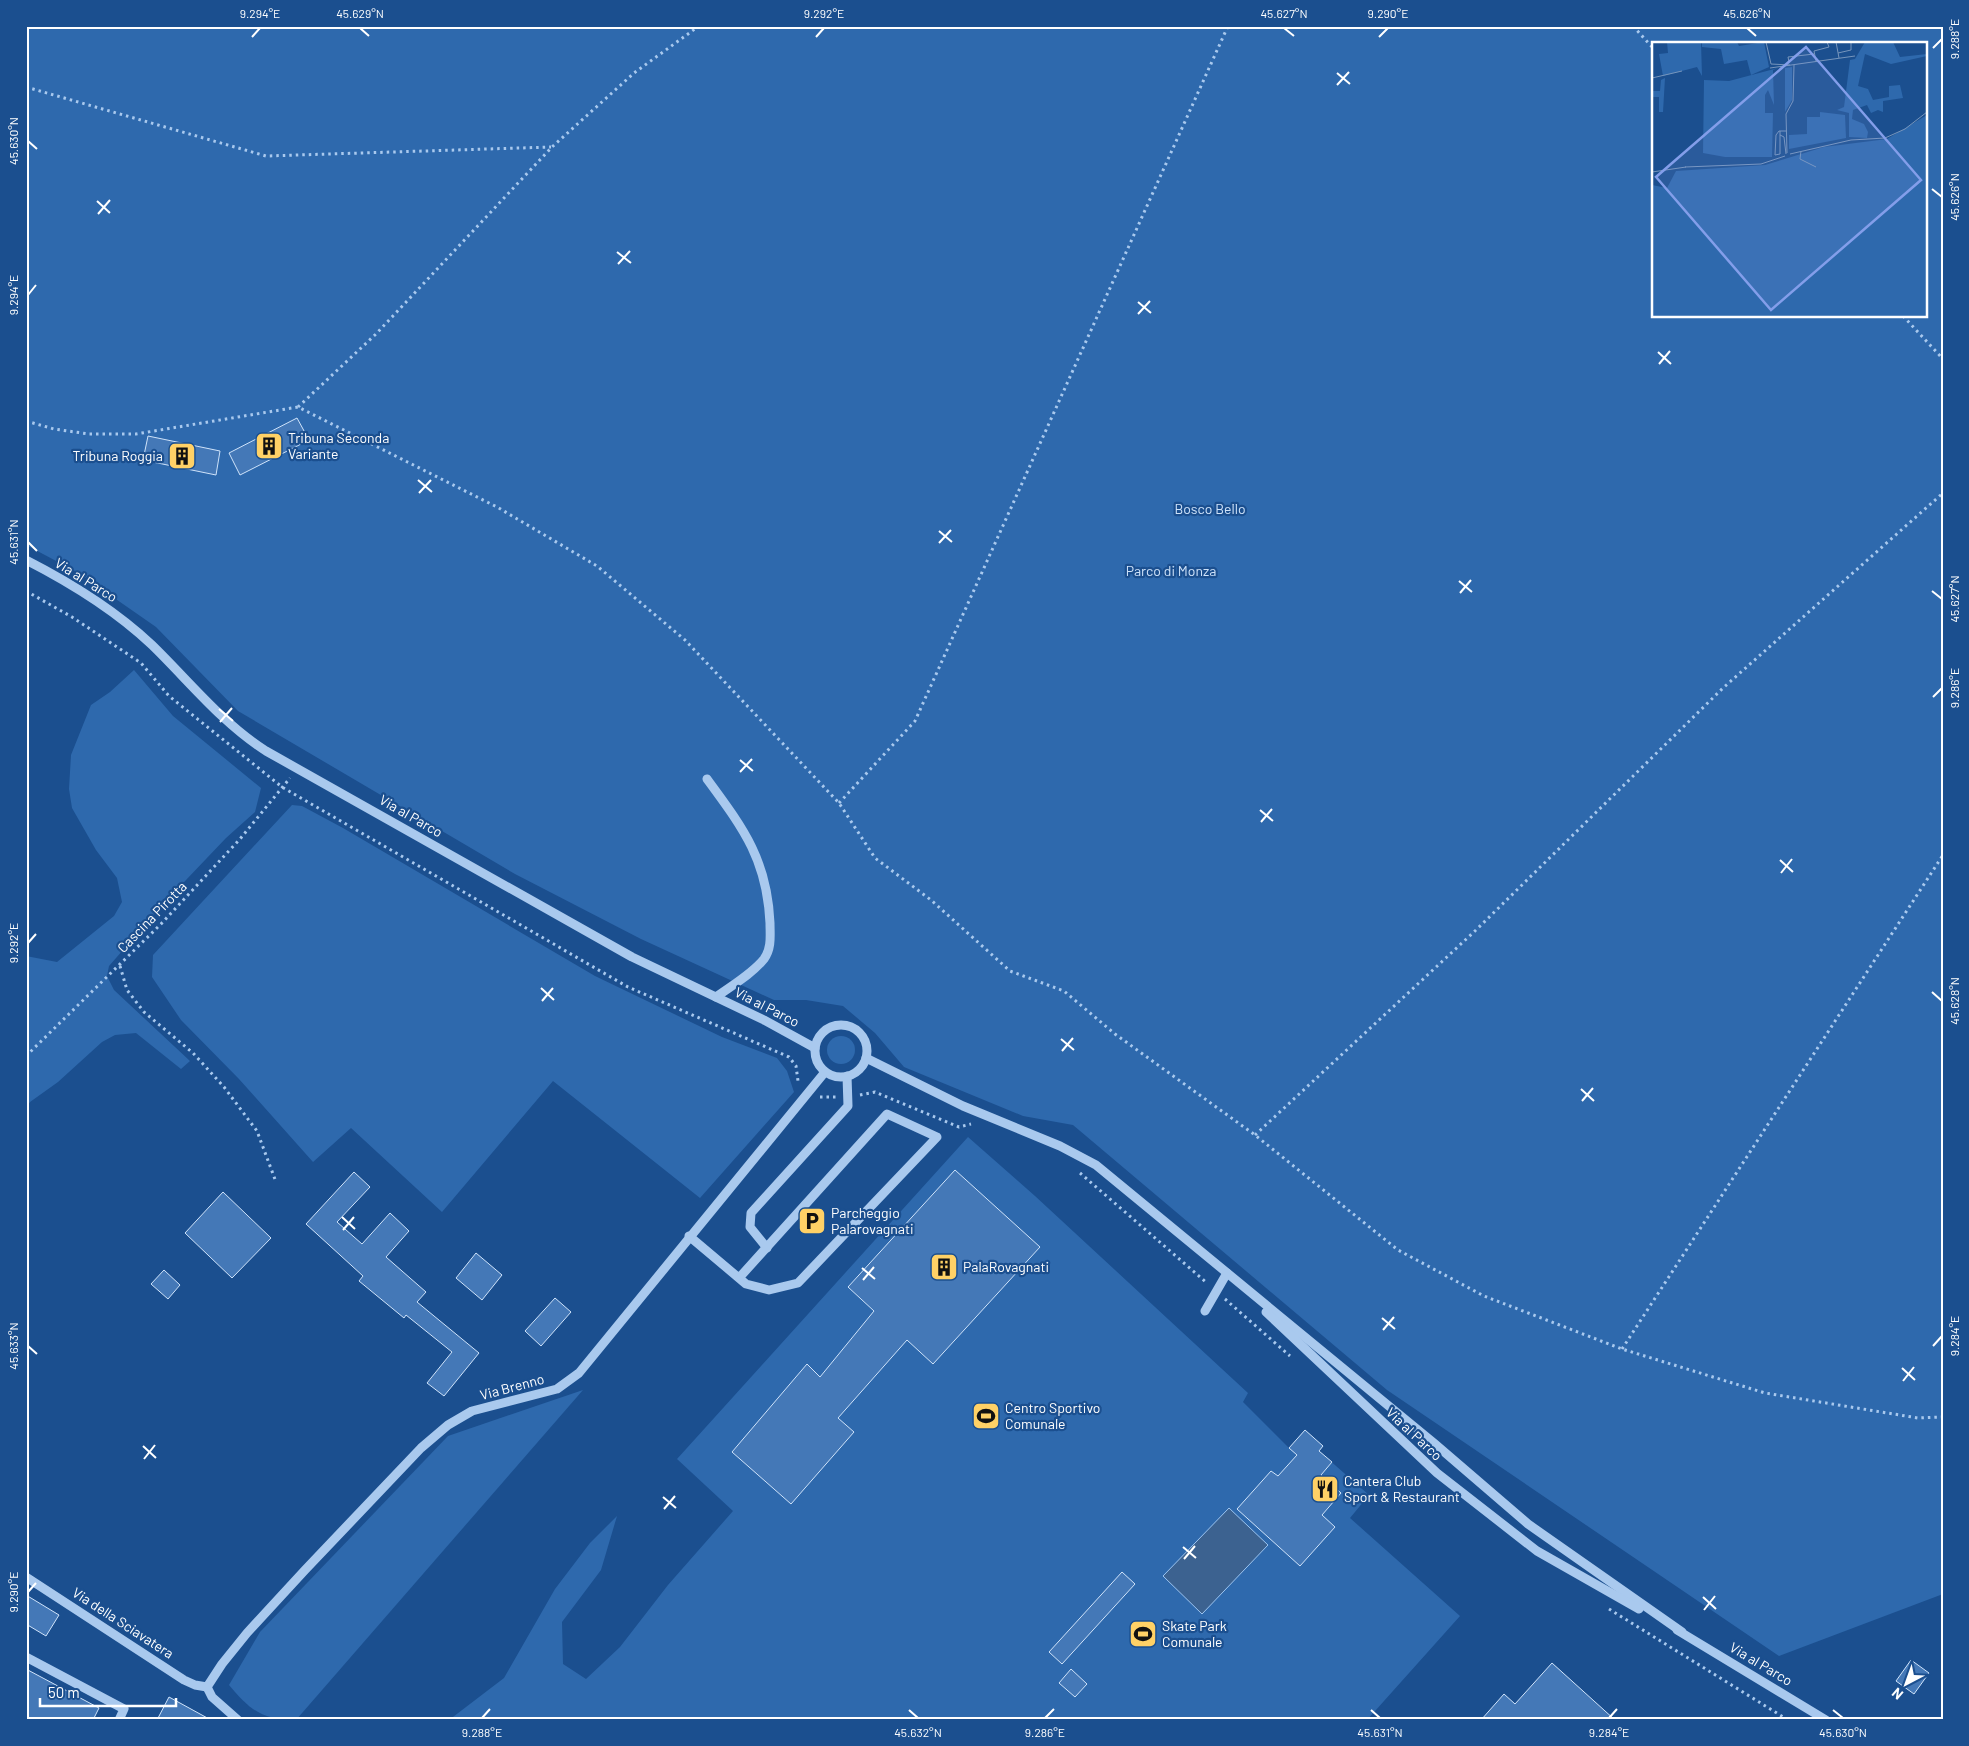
<svg xmlns="http://www.w3.org/2000/svg" width="1969" height="1746" viewBox="0 0 1969 1746" font-family="Barlow,sans-serif">
	<style>
		.green { fill: #2e69ad; fill-rule: evenodd }
		.water { fill: #3c6290; stroke: #9cc4f0 }
		.building { fill: #4478b7; stroke: #cfe3fa }
		.lines { fill: none; stroke-linecap: round; stroke-linejoin: round }
		.path { stroke: #a9c9ee; stroke-width: 3; stroke-dasharray: 2.5 4; stroke-linecap: butt }
		.minor { stroke: #a9c9ee; stroke-width: 9 }
		.ticks { fill: none; stroke: #fff; stroke-width: 2 }
		.labels { text-anchor: middle; stroke-width: 4.5; stroke-linejoin: round; paint-order: stroke }
		.poi-label { font-size: 14px; fill: #fff; stroke: #1b4f8f; text-anchor: start }
		.park-label { font-size: 14px; fill: #cfe3fa; stroke: #1b4f8f }
		.street-label { font-size: 14px; fill: #fff; stroke: #1b4f8f }
		.inset-road { fill: none; stroke: #7695bc; stroke-width: 1 }
		.view { fill: #839eea; fill-opacity: 0.15; stroke: #839eea; stroke-width: 2.5 }
		.inset-edge { fill: none; stroke: #fff; stroke-width: 2.5 }
		.neatline { fill: none; stroke: #fff; stroke-width: 2 }
		.ticks-label { font-size: 12px; text-anchor: middle; fill: #fff }
	</style>
	<rect width="100%" height="100%" fill="#1b4f8f"/>
	<g class="green">
		<path d="M 26,26 L 1943,26 L 1943,1594 L 1779,1656 L 1387,1390 L 1073,1125 L 1023,1116 L 904,1067 L 875,1033 L 843,1006 L 806,1000 L 774,1000 L 641,939 L 515,874 L 238,711 L 156,627 L 77,572 L 26,545 ZM 1653,44 L 1925,44 L 1925,316 L 1653,316 Z"/>
		<polygon points="134,670 173,716 261,788 255,812 226,838 166,901 109,966 107,976 114,990 190,1061 181,1069 136,1033 115,1035 102,1042 58,1082 30,1102 26,1108 26,956 57,962 114,916 122,902 117,878 96,850 72,808 69,789 71,755 91,705 110,692"/>
		<polygon points="292,805 302,806 343,828 595,976 722,1037 777,1058 787,1071 794,1092 700,1198 553,1081 442,1212 351,1128 313,1162 239,1079 181,1020 152,977 153,955"/>
		<circle cx="841" cy="1050" r="14"/>
		<polygon points="968,1137 1035,1196 1248,1393 1243,1402 1289,1448 1305,1430 1323,1446 1319,1451 1369,1495 1350,1518 1460,1616 1367,1720 449,1720 504,1678 555,1589 590,1543 617,1516 601,1570 562,1622 563,1664 586,1679 620,1647 668,1585 733,1511 677,1459"/>
		<path d="M 583,1390 L 296,1720 C 262,1720 250,1710 229,1685 L 260,1632 L 448,1436 Z"/>
	</g>
	<polygon class="water" points="1229,1508 1268,1545 1202,1614 1163,1576"/>
	<g class="building">
		<polygon points="297,418 309,440 240,475 229,453"/>
		<polygon points="148,436 220,451 216,475 143,460"/>
		<polygon points="955,1170 1040,1247 933,1364 907,1340 838,1418 854,1432 791,1504 732,1452 807,1364 820,1377 874,1311 848,1287"/>
		<polygon points="354,1172 370,1187 337,1222 362,1244 390,1213 409,1231 386,1257 426,1292 417,1302 479,1353 444,1396 427,1383 452,1352 406,1315 404,1318 359,1281 363,1276 306,1224"/>
		<polygon points="223,1192 271,1238 232,1278 185,1233"/>
		<polygon points="476,1253 502,1275 482,1300 456,1278"/>
		<polygon points="164,1270 180,1285 168,1299 151,1284"/>
		<polygon points="555,1298 571,1312 541,1346 525,1331"/>
		<polygon points="1305,1430 1323,1446 1319,1451 1332,1462 1321,1475 1341,1493 1322,1515 1335,1527 1300,1566 1237,1509 1271,1471 1278,1476 1297,1455 1289,1448"/>
		<polygon points="1122,1572 1135,1584 1062,1664 1049,1652"/>
		<polygon points="26,1595 59,1615 46,1636 26,1624"/>
		<polygon points="1911,1660 1929,1673 1914,1694 1896,1681"/>
		<polygon points="1552,1663 1615,1720 1481,1720 1504,1694 1515,1704"/>
		<polygon points="26,1669 99,1708 93,1720 26,1720"/>
		<polygon points="1071,1669 1087,1684 1075,1697 1059,1683"/>
		<polygon points="169,1697 211,1720 157,1720"/>
	</g>
	<g class="lines">
		<g class="path">
			<polyline points="1633,26 1653,48"/>
			<polyline points="26,87 266,156 551,147"/>
			<polyline points="1903,316 1943,359"/>
			<polyline points="298,407 376,334 552,147 634,73 699,26"/>
			<polyline points="26,421 54,429 89,434 136,434 298,407 497,507 597,566 685,640 839,803 875,858 931,900 1010,971 1064,991 1115,1034 1255,1135 1398,1250 1484,1296 1622,1349 1765,1393 1918,1418 1943,1417"/>
			<polyline points="26,591 72,617 141,663 169,696 282,787 628,987 789,1057 796,1066 798,1081 801,1083"/>
			<polyline points="839,803 915,721 1228,26"/>
			<polyline points="120,966 127,990 144,1012 193,1053 224,1087 257,1131 276,1182"/>
			<polyline points="26,1056 161,924 240,839 290,778"/>
			<polyline points="860,1095 875,1092 959,1127 971,1124"/>
			<polyline points="820,1097 836,1097"/>
			<polyline points="1255,1135 1476,930 1723,688 1943,493"/>
			<polyline points="1080,1173 1207,1283"/>
			<polyline points="1225,1299 1290,1356"/>
			<polyline points="1622,1349 1943,855"/>
			<polyline points="1609,1609 1788,1720"/>
		</g>
		<g class="minor">
			<path d="M 26,560 C 71,583 115,610 152,645 C 189,681 222,723 266,751 L 632,957 L 764,1020 L 815,1048"/>
			<path d="M 707,779 C 743,828 767,859 770,923 C 770,935 772,948 764,959 C 752,974 731,986 716,997"/>
			<circle cx="841" cy="1051" r="26"/>
			<polyline points="866,1058 963,1106 1060,1146 1096,1165 1435,1444 1528,1524 1682,1632"/>
			<polyline points="689,1236 746,1284 769,1290 798,1283 937,1137 887,1114 739,1278"/>
			<polyline points="767,1248 750,1227 751,1213 848,1106 847,1076"/>
			<polyline points="1205,1311 1227,1273"/>
			<polyline points="1266,1312 1437,1473 1537,1551 1639,1609"/>
			<polyline points="26,1577 184,1680 195,1685 207,1687"/>
			<polyline points="1677,1630 1826,1720"/>
			<polyline points="26,1657 124,1709 119,1720"/>
			<polyline points="207,1687 222,1664 247,1633 305,1570 421,1448 448,1425 472,1411 557,1389 579,1373 825,1072"/>
			<polyline points="207,1687 212,1697 238,1720"/>
		</g>
	</g>
	<path class="ticks" d="M 360,28 L 369,36M 1284,28 L 1294,36M 1747,28 L 1756,36M 252,37 L 260,28M 816,37 L 824,28M 1379,37 L 1388,28M 1933,48 L 1942,39M 1337,73 L 1350,84M 1337,85 L 1349,72M 28,141 L 37,149M 1932,189 L 1942,197M 97,201 L 110,213M 98,214 L 110,200M 617,252 L 631,263M 618,264 L 630,251M 28,295 L 36,285M 1138,302 L 1151,313M 1138,314 L 1150,301M 1658,352 L 1671,364M 1659,364 L 1670,351M 418,480 L 432,492M 419,493 L 431,480M 939,531 L 952,542M 28,542 L 37,551M 939,543 L 951,530M 1459,581 L 1472,592M 1932,591 L 1942,599M 1460,593 L 1471,580M 1933,697 L 1942,688M 219,709 L 233,721M 220,722 L 232,708M 740,760 L 753,771M 740,772 L 752,759M 1260,810 L 1273,821M 1261,822 L 1272,809M 1780,860 L 1793,872M 1781,873 L 1792,859M 28,943 L 36,934M 541,988 L 554,1000M 1932,992 L 1942,1001M 542,1001 L 553,988M 1061,1039 L 1074,1050M 1062,1051 L 1073,1038M 1581,1089 L 1594,1101M 1582,1101 L 1593,1088M 342,1217 L 355,1229M 343,1230 L 354,1217M 862,1268 L 875,1279M 863,1280 L 874,1267M 1382,1318 L 1395,1329M 1383,1330 L 1394,1317M 28,1346 L 37,1354M 1933,1346 L 1942,1336M 1902,1368 L 1915,1380M 1903,1381 L 1914,1367M 143,1446 L 156,1458M 144,1459 L 155,1445M 663,1497 L 676,1508M 664,1509 L 675,1496M 1183,1547 L 1196,1558M 1184,1559 L 1195,1546M 28,1592 L 36,1583M 1703,1597 L 1716,1609M 1704,1610 L 1715,1596M 909,1710 L 918,1718M 1371,1710 L 1380,1718M 1833,1710 L 1843,1718M 482,1718 L 490,1709M 1045,1718 L 1054,1709M 1609,1718 L 1617,1709"/>
	<defs>
		<g id="building-square" transform="scale(1.4375)"><rect x="-9" y="-9" width="18" height="18" rx="4" fill="#ffd166" stroke="#1b4f8f"/><path d="M-4-6H4V6H1V3H-1V6H-4ZM-2.5-4.3h1.7v1.8h-1.7ZM.8-4.3h1.7v1.8H.8ZM-2.5-1h1.7V.8h-1.7ZM.8-1h1.7V.8H.8Z" fill="#111"/></g>
		<g id="parking-square" transform="scale(1.4375)"><rect x="-9" y="-9" width="18" height="18" rx="4" fill="#ffd166" stroke="#1b4f8f"/><path d="M-3.5-5.5H1a3.5 3.5 0 0 1 0 7H-1V5.5H-3.5ZM-1-3.4V-.6H.8a1.4 1.4 0 0 0 0-2.8Z" fill="#111"/></g>
		<g id="stadium-square" transform="scale(1.4375)"><rect x="-9" y="-9" width="18" height="18" rx="4" fill="#ffd166" stroke="#1b4f8f"/><path d="M0-5a6.5 5 0 1 0 0 10a6.5 5 0 1 0 0-10ZM-3.5-1.8h7v3.6h-7Z" fill="#111"/></g>
		<g id="restaurant-square" transform="scale(1.4375)"><rect x="-9" y="-9" width="18" height="18" rx="4" fill="#ffd166" stroke="#1b4f8f"/><path d="M-5-6h1v4h1v-4h1v4h1v-4h1v5L-1.5 .5V6h-2V.5L-5-1ZM5-6V6H3V1.5H1.5Q1.5-4 5-6Z" fill="#111"/></g>
	</defs>
	<g fill-rule="evenodd">
		<use href="#building-square" x="269" y="446"/>
		<use href="#building-square" x="182" y="456"/>
		<use href="#parking-square" x="812" y="1221"/>
		<use href="#building-square" x="944" y="1267"/>
		<use href="#stadium-square" x="986" y="1416"/>
		<use href="#restaurant-square" x="1325" y="1489"/>
		<use href="#stadium-square" x="1143" y="1634"/>
	</g>
	<g class="labels">
		<g class="poi-label">
			<text x="288" y="443">Tribuna Seconda<tspan x="288" dy="16">Variante</tspan></text>
			<text x="163" y="461" text-anchor="end">Tribuna Roggia</text>
			<text x="831" y="1218">Parcheggio<tspan x="831" dy="16">Palarovagnati</tspan></text>
			<text x="963" y="1272">PalaRovagnati</text>
			<text x="1005" y="1413">Centro Sportivo<tspan x="1005" dy="16">Comunale</tspan></text>
			<text x="1344" y="1486">Cantera Club<tspan x="1344" dy="16">Sport &amp; Restaurant</tspan></text>
			<text x="1162" y="1631">Skate Park<tspan x="1162" dy="16">Comunale</tspan></text>
		</g>
		<g class="park-label">
			<text x="1210" y="514">Bosco Bello</text>
			<text x="1171" y="576">Parco di Monza</text>
		</g>
		<g class="street-label">
			<text transform="translate(86 580) rotate(32)" y="5">Via al Parco</text>
			<text transform="translate(411 816) rotate(30)" y="5">Via al Parco</text>
			<text transform="translate(152 917) rotate(-46)" y="5">Cascina Pirotta</text>
			<text transform="translate(767 1007) rotate(27)" y="5">Via al Parco</text>
			<text transform="translate(512 1387) rotate(-15)" y="5">Via Brenno</text>
			<text transform="translate(1414 1434) rotate(43)" y="5">Via al Parco</text>
			<text transform="translate(123 1623) rotate(33)" y="5">Via della Sciavatera</text>
			<text transform="translate(1761 1664) rotate(31)" y="5">Via al Parco</text>
		</g>
	</g>
	<g transform="translate(1652 42)">
		<rect width="275" height="275" fill="#1b4f8f"/>
		<path d="M 15,0 L 49,0 L 50,34 L 45,25 L 11,34 L 7,12 L 16,11 ZM 50,0 L 85,0 L 87,4 L 112,0 L 117,25 L 99,33 L 95,18 L 72,22 L 69,7 L 50,5 ZM 213,0 L 241,0 L 248,15 L 275,12 L 275,14 L 239,22 L 213,12 L 206,44 L 216,47 L 221,58 L 237,55 L 237,44 L 248,43 L 251,56 L 231,59 L 231,70 L 226,68 L 219,71 L 215,63 L 201,68 L 200,77 L 212,82 L 216,90 L 215,96 L 197,95 L 197,71 L 185,68 L 192,65 L 198,18 L 203,17 ZM 140,25 L 140,58 L 133,70 L 133,26 ZM 126,26 L 121,28 L 122,63 L 116,48 L 113,53 L 113,71 L 121,71 L 120,115 L 73,115 L 51,111 L 52,38 L 77,39 ZM 13,36 L 11,70 L 7,70 L 7,55 L 0,55 L 0,49 L 8,49 L 9,38 ZM 168,70 L 193,73 L 194,96 L 137,107 L 137,93 L 155,92 L 155,75 L 168,75 ZM 275,73 L 275,275 L 0,275 L 0,143 L 15,146 L 24,129 L 113,123 L 172,105 L 235,97 Z" fill="#2e69ad"/>
		<path class="inset-road" d="M 114,0 L 119,22 L 138,23M 184,0 L 187,16M 186,11 L 199,8 L 199,0M 164,19 L 162,9 L 177,5 L 175,0M 137,20 L 136,15 L 162,12M 118,26 L 203,14M 0,36 L 30,29M 128,89 L 128,112 L 123,113 L 124,93 L 127,89 L 135,89M 128,93 L 132,95 L 134,112M 149,109 L 148,117 L 164,125M 135,111 L 134,72 L 141,59 L 142,23M 138,112 L 199,98 L 233,96 L 253,87 L 275,70M 33,125 L 109,122 L 133,114M 0,130 L 34,125"/>
		<path class="view" d="M 154,5 L 269,138 L 119,268 L 4,135 Z"/>
		<rect width="275" height="275" class="inset-edge"/>
	</g>
	<rect width="1969" height="1746" fill="none" stroke="#1b4f8f" stroke-width="55"/>
	<g transform="translate(1906 1684) rotate(221)" stroke="#1b4f8f" stroke-width="4" paint-order="stroke">
	<path d="M0-4L9 19L0 12L-9 19Z" fill="#ffffff"/>
	<text y="-8" font-size="14" font-weight="bold" text-anchor="middle" fill="#ffffff">N</text>
	</g>
	<path d="M40 1698v8h136v-8" fill="none" stroke="#ffffff" stroke-width="2.5"/>
	<text x="48" y="1698" font-size="15" fill="#ffffff" stroke="#1b4f8f" stroke-width="4" paint-order="stroke">50 m</text>
	<rect x="28" y="28" width="1914" height="1690" class="neatline"/>
	<g class="ticks-label">
		<text x="260" y="18">9.294°E</text>
		<text x="360" y="18">45.629°N</text>
		<text x="824" y="18">9.292°E</text>
		<text x="1284" y="18">45.627°N</text>
		<text x="1388" y="18">9.290°E</text>
		<text x="1747" y="18">45.626°N</text>
		<text transform="translate(1955 39) rotate(-90)" y="4">9.288°E</text>
		<text transform="translate(14 141) rotate(-90)" y="4">45.630°N</text>
		<text transform="translate(1955 197) rotate(-90)" y="4">45.626°N</text>
		<text transform="translate(14 295) rotate(-90)" y="4">9.294°E</text>
		<text transform="translate(14 542) rotate(-90)" y="4">45.631°N</text>
		<text transform="translate(1955 599) rotate(-90)" y="4">45.627°N</text>
		<text transform="translate(1955 688) rotate(-90)" y="4">9.286°E</text>
		<text transform="translate(14 943) rotate(-90)" y="4">9.292°E</text>
		<text transform="translate(1955 1001) rotate(-90)" y="4">45.628°N</text>
		<text transform="translate(1955 1336) rotate(-90)" y="4">9.284°E</text>
		<text transform="translate(14 1346) rotate(-90)" y="4">45.633°N</text>
		<text transform="translate(14 1592) rotate(-90)" y="4">9.290°E</text>
		<text x="482" y="1737">9.288°E</text>
		<text x="918" y="1737">45.632°N</text>
		<text x="1045" y="1737">9.286°E</text>
		<text x="1380" y="1737">45.631°N</text>
		<text x="1609" y="1737">9.284°E</text>
		<text x="1843" y="1737">45.630°N</text>
	</g>
</svg>
